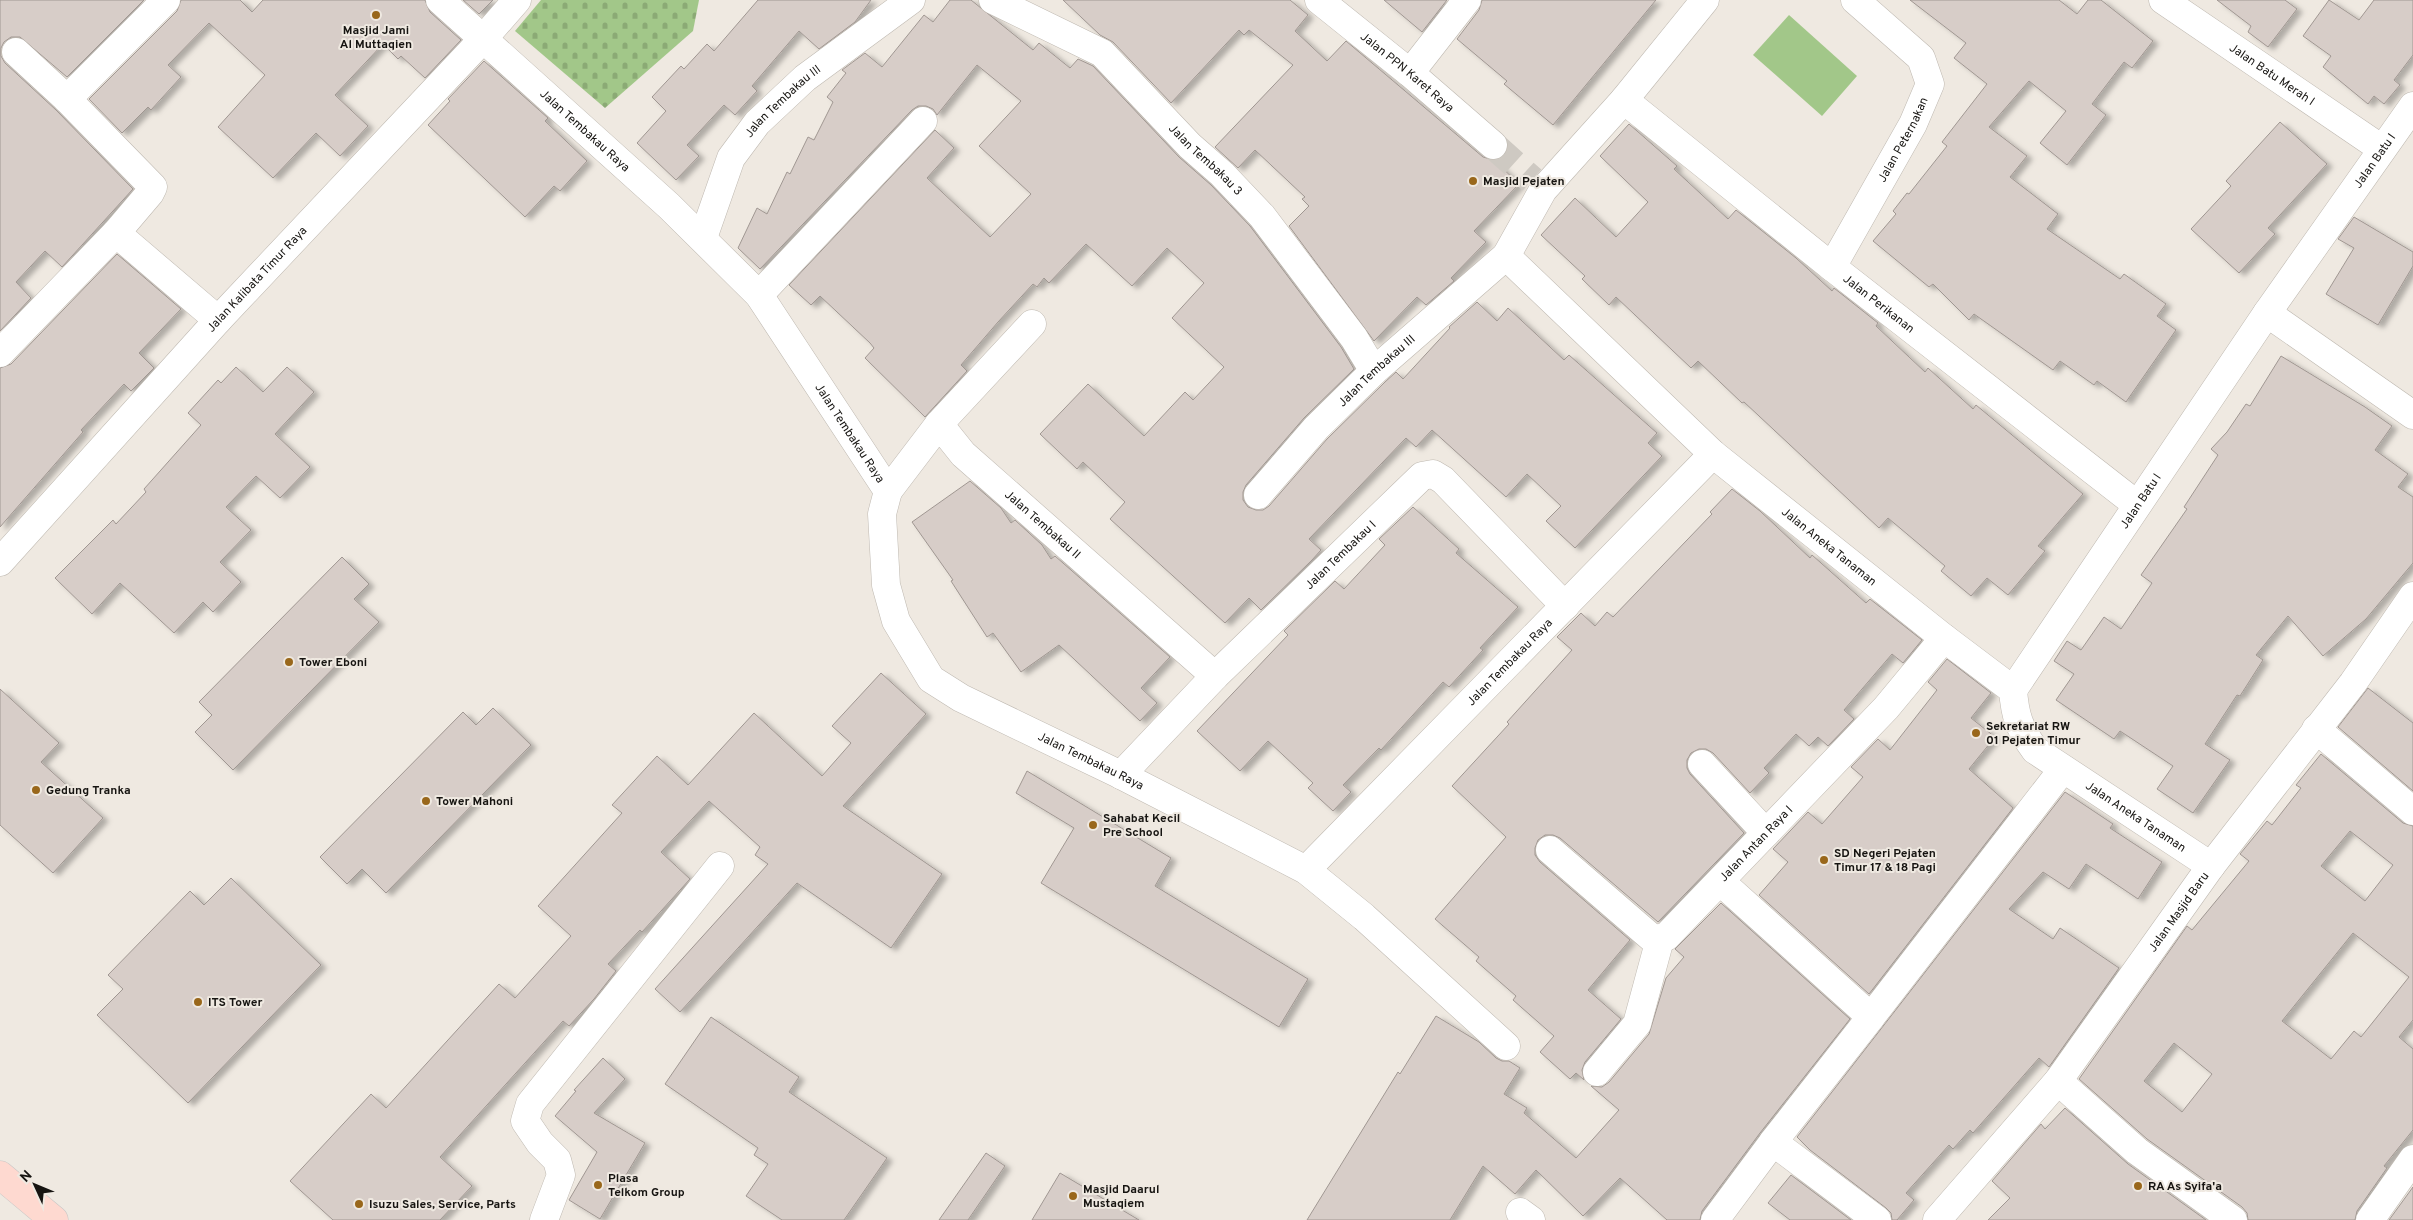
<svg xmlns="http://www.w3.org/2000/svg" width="2413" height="1220" viewBox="0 0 2413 1220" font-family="Overpass,sans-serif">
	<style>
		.cemetery { fill: url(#cemetery-stones) }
		.pitch { fill: #a2c789 }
		.building { fill: #d7cdc8; stroke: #a09792; fill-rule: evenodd; filter: url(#shadow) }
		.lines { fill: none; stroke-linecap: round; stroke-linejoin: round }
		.minor-tunnel { stroke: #cec9c2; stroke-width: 28; stroke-dasharray: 28 14; stroke-linecap: butt }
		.minor-casing { stroke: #bfb9b1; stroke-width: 29 }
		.major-casing { stroke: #c7c7c6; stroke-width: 29 }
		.minor { stroke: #fff; stroke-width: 28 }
		.major { stroke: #fed9d0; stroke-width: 28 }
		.poi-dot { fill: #99671b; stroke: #efe9e1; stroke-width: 2 }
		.labels { text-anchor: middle; stroke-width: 4; stroke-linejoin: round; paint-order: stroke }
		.poi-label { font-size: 12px; font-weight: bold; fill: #161411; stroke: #efe9e1; text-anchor: start }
		.street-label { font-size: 12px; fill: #161411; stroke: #efe9e1 }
	</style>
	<defs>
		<pattern id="cemetery-stones" width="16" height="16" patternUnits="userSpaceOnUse" patternTransform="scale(1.25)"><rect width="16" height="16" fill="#a2c789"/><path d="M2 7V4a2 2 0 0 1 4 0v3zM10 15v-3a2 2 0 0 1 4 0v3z" fill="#8baa75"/></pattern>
		<filter id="shadow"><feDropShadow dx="5.5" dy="3" stdDeviation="2.5" flood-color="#0004"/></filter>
	</defs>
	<rect width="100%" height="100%" fill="#efe9e1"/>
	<polygon class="cemetery" points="541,0 699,0 693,31 605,108 515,31"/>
	<polygon class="pitch" points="1789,15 1857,76 1822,116 1753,55"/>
	<g class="building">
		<polygon points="0,0 144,0 67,77 20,37 11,37 4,42 1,48 1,56 5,63 56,110 133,189 62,267 45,251 16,282 31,298 0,331"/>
		<polygon points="181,0 240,0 252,12 263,0 425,0 430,12 461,40 425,78 401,56 398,59 383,44 335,95 368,126 340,156 316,133 273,178 218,127 265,75 209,23 168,65 181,77 151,110 148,107 122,133 89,99 177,11"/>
		<polygon points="463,0 493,0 479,14"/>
		<polygon points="758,0 871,0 855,22 819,49 799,31 752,86 757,91 735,115 724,105 687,145 699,156 676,180 637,143 666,111 652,97 681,66 684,69 707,44 714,51"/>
		<polygon points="950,0 971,0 1033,50 1039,43 1070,68 1078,59 1093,66 1179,157 1211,185 1250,226 1341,347 1354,369 1304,418 1246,485 1243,492 1243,500 1248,507 1256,510 1263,510 1269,506 1327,439 1385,382 1396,372 1403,379 1450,328 1449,327 1477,302 1497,321 1508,308 1564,360 1569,355 1657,433 1648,443 1662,456 1575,548 1546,521 1561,506 1527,474 1506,497 1432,430 1416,447 1406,438 1309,539 1321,550 1312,560 1261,610 1249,598 1225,623 1110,519 1125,502 1083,462 1077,469 1040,434 1088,384 1144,436 1185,392 1193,400 1224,367 1172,318 1204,283 1167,248 1132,286 1086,244 1049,283 1044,278 1037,287 1033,284 998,322 961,365 967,371 925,417 865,358 874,348 870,343 820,296 811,305 789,285 935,130 954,148 927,178 990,237 1031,194 979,146 1021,101 977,65 937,115 933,109 926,106 918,106 912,110 760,269 738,248 757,208 767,214 787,172 790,174 808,137 814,140 833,102 827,97 846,73 842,70 865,53 882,67 924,15 933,22"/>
		<polygon points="1063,0 1290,0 1308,15 1295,31 1327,61 1346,41 1483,157 1494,160 1519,184 1474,231 1486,242 1451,278 1454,281 1426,305 1417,297 1374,341 1289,226 1309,206 1302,199 1305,197 1255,150 1238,168 1215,147 1293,65 1249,30 1244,35 1239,30 1171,103 1113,42 1100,35"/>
		<polygon points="1384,0 1447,0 1422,32"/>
		<polygon points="1482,0 1656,0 1553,125 1504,84 1507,81 1457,39 1479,10"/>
		<polygon points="1910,0 2059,0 2077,14 2088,0 2101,0 2153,41 2132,68 2124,62 2092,104 2106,115 2067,165 2040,143 2066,111 2029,81 1989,127 2027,156 2010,177 2058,214 2047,229 2120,279 2124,274 2166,304 2157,316 2176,330 2126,402 2097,381 2094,385 2060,361 2053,370 1974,314 1969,320 1933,284 1929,287 1873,241 1896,214 1893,211 1907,193 1909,194 1947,146 1942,142 1987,84 1954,58 1966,43"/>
		<polygon points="2217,0 2285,0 2297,9 2268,47 2248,32 2251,26"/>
		<polygon points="2329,0 2359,20 2374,0 2413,0 2413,55 2394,80 2400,85 2384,104 2374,96 2368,104 2323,67 2331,56 2303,36"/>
		<polygon points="484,61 548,118 545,121 587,161 560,191 554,186 525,217 428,125 450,101 448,99"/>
		<polygon points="2280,122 2327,164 2268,228 2275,234 2239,273 2191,229 2231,186 2226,181"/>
		<polygon points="1629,124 1677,166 1674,169 1728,219 1736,210 1796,258 1832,291 1834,288 1878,323 1876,326 1925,372 1928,368 1973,409 1976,405 2083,494 2038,546 2045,551 2008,595 1987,578 1971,596 1941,571 1945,566 1888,518 1879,528 1744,402 1742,403 1698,361 1691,368 1616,297 1609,305 1582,279 1585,276 1541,235 1575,198 1616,237 1648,202 1600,156"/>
		<polygon points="2354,217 2413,252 2413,266 2378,325 2326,294 2354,248 2338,239"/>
		<polygon points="117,254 181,309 139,353 154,368 131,391 124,384 81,430 83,432 0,527 0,368 11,364"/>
		<polygon points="2281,356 2365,407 2392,426 2375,450 2408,474 2398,487 2413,497 2413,563 2366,619 2323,656 2288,616 2256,655 2263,660 2240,696 2237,695 2205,744 2230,760 2193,813 2157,789 2173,766 2120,731 2114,739 2056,700 2074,674 2054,661 2067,641 2081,650 2104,617 2121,629 2152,583 2141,575 2187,509 2184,507 2218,455 2211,449 2227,432 2246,404 2250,406"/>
		<polygon points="236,367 263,392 287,367 314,392 275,434 310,467 280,498 256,476 226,507 251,530 220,562 241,582 213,612 203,602 174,633 120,583 92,614 55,578 113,520 116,524 146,492 144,489 201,425 188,413 218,380 221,383"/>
		<polygon points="970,481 1001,508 1011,523 1015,520 1042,545 1051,559 1055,556 1170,657 1141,688 1157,703 1140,721 1059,645 1021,672 993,633 987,637 951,581 953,580 912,522"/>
		<polygon points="1732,489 1760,511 1810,558 1812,555 1866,603 1870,599 1922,640 1903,663 1892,654 1844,710 1854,719 1828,746 1818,737 1809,746 1796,734 1764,768 1769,773 1750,793 1713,753 1706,749 1699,749 1691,753 1687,760 1687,768 1690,774 1744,833 1658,922 1560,838 1553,835 1545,835 1538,840 1535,848 1535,855 1540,862 1630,940 1588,990 1621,1019 1585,1062 1582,1070 1584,1080 1576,1073 1570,1079 1540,1052 1554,1036 1513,1000 1516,996 1476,961 1479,957 1435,919 1506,837 1452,786 1509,724 1507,722 1572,650 1557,637 1581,613 1595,626 1607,612 1613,617 1712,514 1710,512"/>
		<polygon points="1413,507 1459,549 1456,553 1518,607 1480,648 1483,650 1449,687 1443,682 1381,750 1379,748 1343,785 1351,792 1333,811 1308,788 1313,783 1268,741 1240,771 1197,731 1288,635 1284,631 1335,581 1344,589 1385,545 1379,539"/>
		<polygon points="342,557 369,584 354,599 379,622 233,770 195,732 212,715 199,702"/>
		<polygon points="1947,659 1991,693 1971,718 1995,737 1969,769 2013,808 1869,994 1759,895 1788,862 1773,849 1808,812 1822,824 1863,777 1851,767 1878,739 1890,750 1937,690 1928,682"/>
		<polygon points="881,673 926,714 843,806 942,874 891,948 797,883 680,1012 655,989 768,864 755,855 760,847 709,801 661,852 690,879 642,932 640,930 608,964 616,971 594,999 569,1026 563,1021 440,1157 472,1186 440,1220 333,1220 290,1181 371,1094 386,1108 499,984 515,998 571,936 538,906 622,813 612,805 657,756 688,785 754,713 822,776 851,743 832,726"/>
		<polygon points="2368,688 2413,723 2413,791 2338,727"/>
		<polygon points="0,689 59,743 41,762 103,818 53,873 0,825"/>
		<polygon points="493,708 531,745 386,893 362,869 347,884 320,857 463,712 476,725"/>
		<path d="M 2321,754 L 2403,823 L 2413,826 L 2413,1020 L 2399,1037 L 2413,1049 L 2413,1130 L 2384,1166 L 2387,1168 L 2357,1211 L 2355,1220 L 2248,1220 L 2247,1213 L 2242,1207 L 2147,1139 L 2079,1079 L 2187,926 L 2192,930 L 2249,861 L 2240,854 L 2267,821 L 2272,825 L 2301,788 L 2296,785 ZM 2350,831 L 2393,865 L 2365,901 L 2321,866 ZM 2353,933 L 2409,977 L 2361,1037 L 2354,1031 L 2331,1059 L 2282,1021 ZM 2174,1043 L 2212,1074 L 2182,1112 L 2144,1081 Z"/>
		<polygon points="1027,771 1171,858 1155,886 1308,979 1279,1027 1041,883 1074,828 1016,793"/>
		<polygon points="2065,792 2113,824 2110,828 2162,862 2138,899 2086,864 2069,889 2043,872 2009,909 2053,939 2060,928 2119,968 2049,1067 2039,1058 1973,1133 1970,1130 1953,1149 1949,1145 1906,1193 1914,1200 1897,1220 1892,1220 1891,1213 1886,1208 1810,1150 1797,1137"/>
		<polygon points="231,878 321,965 188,1103 97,1015 123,989 108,975 190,891 204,905"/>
		<polygon points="1721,903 1850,1019 1760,1133 1702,1211 1700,1220 1667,1220 1620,1178 1583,1216 1536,1170 1515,1194 1483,1166 1450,1220 1307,1220 1398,1072 1400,1074 1436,1016 1479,1042 1496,1058 1502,1061 1509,1061 1520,1068 1504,1094 1527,1108 1524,1113 1576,1158 1619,1110 1591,1086 1602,1087 1609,1082 1649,1034 1666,978 1684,957 1675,949"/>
		<polygon points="711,1017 799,1077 789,1092 887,1158 844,1220 782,1220 746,1196 768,1164 754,1155 758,1148 665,1084"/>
		<polygon points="603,1058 625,1079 594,1113 645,1143 600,1219 569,1200 597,1152 555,1116 576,1091 574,1090"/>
		<polygon points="2065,1108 2128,1164 2206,1220 1988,1220 2010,1198 1992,1181 2041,1124 2045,1129"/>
		<polygon points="986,1153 1005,1166 968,1220 939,1220"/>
		<polygon points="1060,1173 1139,1220 1032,1220"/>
		<polygon points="1791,1175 1851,1220 1790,1220 1768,1203"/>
		<polygon points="2413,1187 2413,1220 2389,1220"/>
	</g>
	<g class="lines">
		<polyline class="minor-tunnel" points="1493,145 1532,180"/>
		<g class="minor-casing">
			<g id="minor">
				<path id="s1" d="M 440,0 L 669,206 L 759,295 L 888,491 L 882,514 L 886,585 L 896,621 L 931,679 L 961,698 L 1121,775 L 1306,870 L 1364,917 L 1506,1046"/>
				<path id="s2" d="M 993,0 L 1102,53 L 1190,146 L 1222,174 L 1262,216 L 1354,338 L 1374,371"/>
				<path id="s3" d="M 1319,0 L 1410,73 L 1493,145"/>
				<path id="s4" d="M 2163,0 L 2382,149"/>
				<polyline points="1410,73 1467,0"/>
				<polyline points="67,99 166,0"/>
				<polyline points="1624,100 1705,0"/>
				<polyline points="116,233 218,320"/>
				<path id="s5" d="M 703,238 L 731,158 L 757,123 L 805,78 L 911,0"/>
				<path id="s6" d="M 1506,256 L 1713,454 L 1944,638 L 2013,690 C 2015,716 2019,728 2035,750 L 2211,866"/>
				<path id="s7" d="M 1832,267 L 1913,124 L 1930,84 L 1921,58 L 1855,0"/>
				<polyline points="759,295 923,121"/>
				<polyline points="2267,313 2413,415"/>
				<polyline points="0,353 116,233 150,193 153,187 67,99 16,52"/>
				<polyline points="939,424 1032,324"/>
				<path id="s8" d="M 888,491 L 939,424 L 963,454 L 1215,676"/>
				<path id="s9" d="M 1258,495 L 1316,428 L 1374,371 L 1506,256 L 1543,190 L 1624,100 L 1832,267 L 2136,504"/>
				<path id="s10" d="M 0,562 L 218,320 L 483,39 L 517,0"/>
				<path id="s11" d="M 2013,690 L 2267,313 L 2413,106"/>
				<polyline points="2316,729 2413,811"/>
				<polyline points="1702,764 1766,833"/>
				<path id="s12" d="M 1121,775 L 1215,676 L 1422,476 L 1433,474 L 1443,480 L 1565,606"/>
				<path id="s13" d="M 1550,850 L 1653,939 L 1666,937 L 1886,708 L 1944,638"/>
				<path id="s14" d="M 1306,870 L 1713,454"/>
				<polyline points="1721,882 1871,1017 1773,1142 1877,1220"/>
				<polyline points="1871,1017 2063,769"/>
				<polyline points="1597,1072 1637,1024 1660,939"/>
				<polyline points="2058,1081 2137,1151 2233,1220"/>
				<polyline points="1520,1212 1531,1220"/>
				<polyline points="544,1220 561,1175 557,1160 540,1143 525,1121 530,1104 720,866"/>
				<polyline points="1715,1220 1773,1142"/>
				<path id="s15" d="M 1937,1220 L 2058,1081 L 2211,866 L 2353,683 L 2413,596"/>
				<polyline points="2370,1220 2413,1159"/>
			</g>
		</g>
		<g class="major-casing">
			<polyline id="major" points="0,1175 54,1220"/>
		</g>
		<use href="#minor" class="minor"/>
		<use href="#major" class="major"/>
	</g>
	<g class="poi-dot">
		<circle cx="376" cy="15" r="5"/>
		<circle cx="1473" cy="181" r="5"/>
		<circle cx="289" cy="662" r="5"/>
		<circle cx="1976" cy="733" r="5"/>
		<circle cx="36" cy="790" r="5"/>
		<circle cx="426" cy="801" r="5"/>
		<circle cx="1093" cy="825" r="5"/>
		<circle cx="1824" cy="860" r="5"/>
		<circle cx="198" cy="1002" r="5"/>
		<circle cx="598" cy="1185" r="5"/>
		<circle cx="2138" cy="1186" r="5"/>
		<circle cx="1073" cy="1196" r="5"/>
		<circle cx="359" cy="1204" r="5"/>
	</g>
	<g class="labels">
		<g class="poi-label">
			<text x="376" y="34" text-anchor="middle">Masjid Jami<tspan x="376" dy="14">Al Muttaqien</tspan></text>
			<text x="1483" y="185">Masjid Pejaten</text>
			<text x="299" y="666">Tower Eboni</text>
			<text x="1986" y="730">Sekretariat RW<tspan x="1986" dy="14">01 Pejaten Timur</tspan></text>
			<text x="46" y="794">Gedung Tranka</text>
			<text x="436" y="805">Tower Mahoni</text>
			<text x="1103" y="822">Sahabat Kecil<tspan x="1103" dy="14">Pre School</tspan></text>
			<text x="1834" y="857">SD Negeri Pejaten<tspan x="1834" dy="14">Timur 17 &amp; 18 Pagi</tspan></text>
			<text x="208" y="1006">ITS Tower</text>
			<text x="608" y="1182">Plasa<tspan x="608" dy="14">Telkom Group</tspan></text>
			<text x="2148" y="1190">RA As Syifa'a</text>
			<text x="1083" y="1193">Masjid Daarul<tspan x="1083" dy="14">Mustaqiem</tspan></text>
			<text x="369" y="1208">Isuzu Sales, Service, Parts</text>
		</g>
		<g class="street-label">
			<text dy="4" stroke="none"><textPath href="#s3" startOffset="114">Jalan PPN Karet Raya</textPath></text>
			<text dy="4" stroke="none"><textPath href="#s4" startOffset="132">Jalan Batu Merah I</textPath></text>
			<text dy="4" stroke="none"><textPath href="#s5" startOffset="162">Jalan Tembakau III</textPath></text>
			<text dy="4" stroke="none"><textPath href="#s1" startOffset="195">Jalan Tembakau Raya</textPath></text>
			<text dy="4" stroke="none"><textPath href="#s7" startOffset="146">Jalan Peternakan</textPath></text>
			<text dy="4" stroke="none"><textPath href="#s2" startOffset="270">Jalan Tembakau 3</textPath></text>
			<text dy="4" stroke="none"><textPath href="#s11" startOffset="641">Jalan Batu I</textPath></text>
			<text dy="4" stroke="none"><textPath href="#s10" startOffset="382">Jalan Kalibata Timur Raya</textPath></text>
			<text dy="4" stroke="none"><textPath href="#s9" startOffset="868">Jalan Perikanan</textPath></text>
			<text dy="4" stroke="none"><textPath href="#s9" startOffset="172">Jalan Tembakau III</textPath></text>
			<text dy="4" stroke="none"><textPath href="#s1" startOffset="600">Jalan Tembakau Raya</textPath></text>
			<text dy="4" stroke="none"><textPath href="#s11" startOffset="228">Jalan Batu I</textPath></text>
			<text dy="4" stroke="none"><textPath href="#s8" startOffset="229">Jalan Tembakau II</textPath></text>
			<text dy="4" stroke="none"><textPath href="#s6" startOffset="435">Jalan Aneka Tanaman</textPath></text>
			<text dy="4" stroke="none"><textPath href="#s12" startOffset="311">Jalan Tembakau I</textPath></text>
			<text dy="4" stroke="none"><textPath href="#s14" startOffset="291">Jalan Tembakau Raya</textPath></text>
			<text dy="4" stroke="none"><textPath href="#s1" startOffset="1049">Jalan Tembakau Raya</textPath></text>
			<text dy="4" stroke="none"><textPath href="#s6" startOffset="854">Jalan Aneka Tanaman</textPath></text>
			<text dy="4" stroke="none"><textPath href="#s13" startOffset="279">Jalan Antan Raya I</textPath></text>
			<text dy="4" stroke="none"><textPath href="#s15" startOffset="392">Jalan Masjid Baru</textPath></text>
		</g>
	</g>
	<g transform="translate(35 1185) rotate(314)" stroke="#efe9e1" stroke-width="4" paint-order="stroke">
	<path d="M0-4L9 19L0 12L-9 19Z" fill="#161411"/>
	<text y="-8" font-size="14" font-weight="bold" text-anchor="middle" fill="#161411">N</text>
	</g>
</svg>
